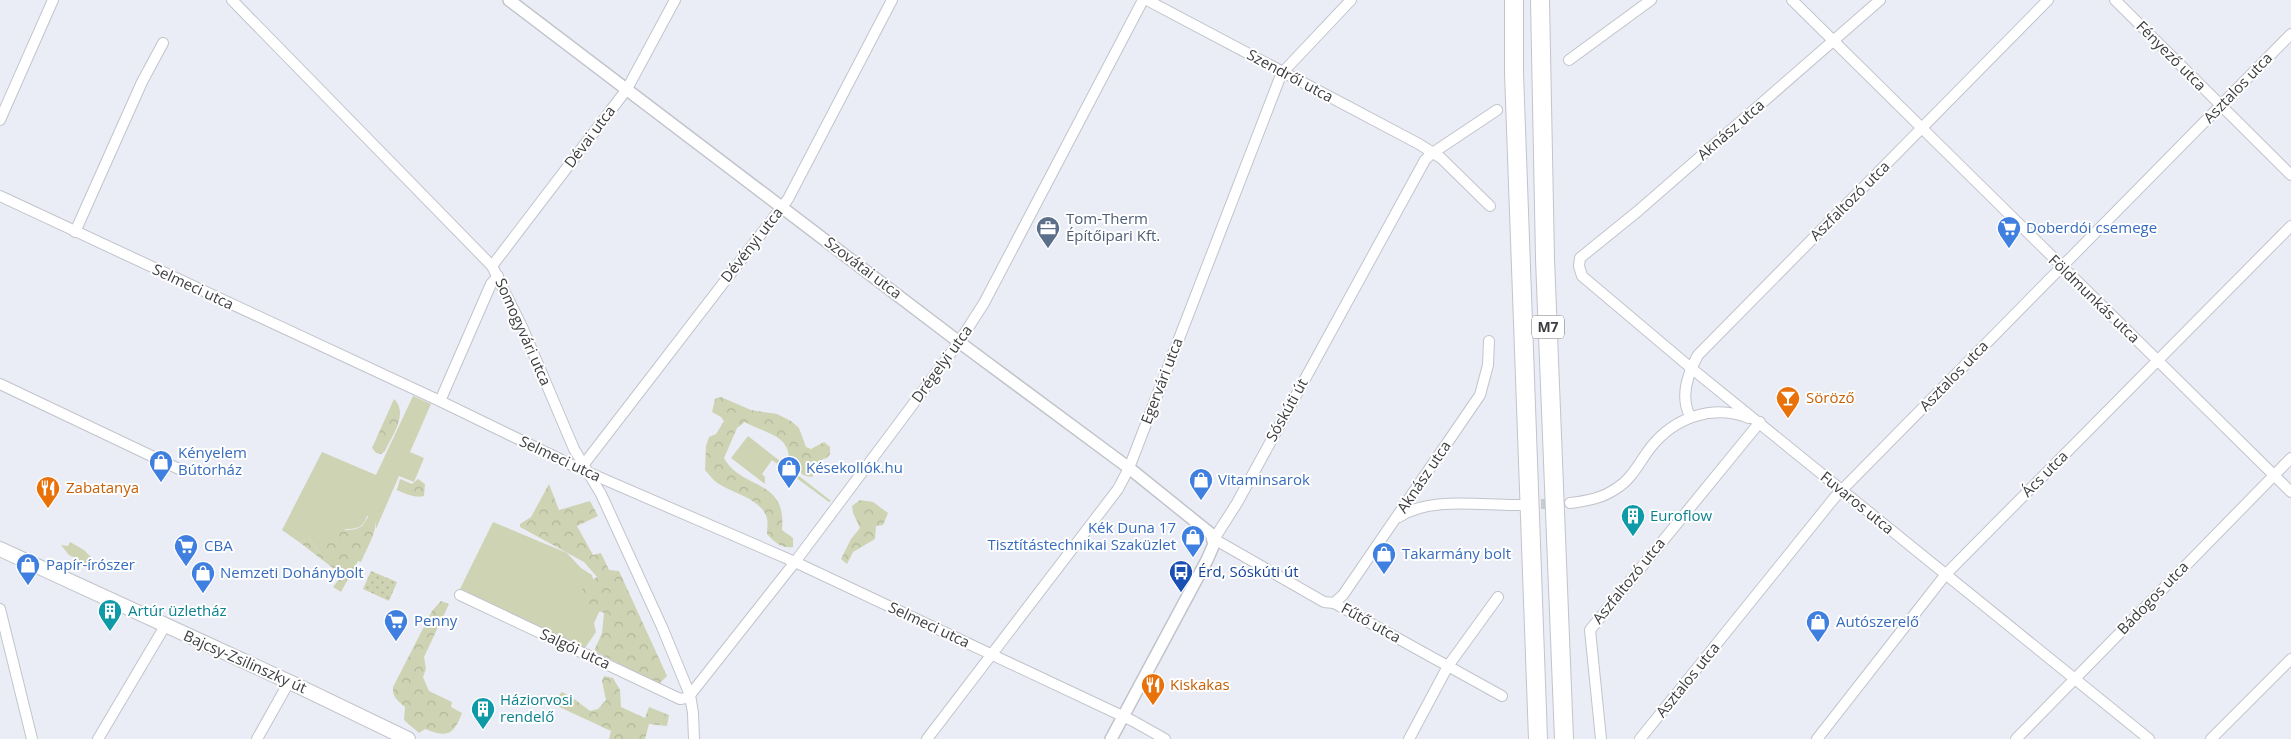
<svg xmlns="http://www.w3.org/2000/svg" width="2291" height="739" viewBox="0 0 2291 739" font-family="'Open Sans',sans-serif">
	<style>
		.green { fill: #ced3b3 }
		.forest { fill: url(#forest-crowns) }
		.park { fill: url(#park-dots) }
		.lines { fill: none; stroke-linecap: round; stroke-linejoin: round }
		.minor-tunnel { stroke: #c8cad2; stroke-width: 10; stroke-dasharray: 10 5; stroke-linecap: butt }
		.minor-casing { stroke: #c1c4cb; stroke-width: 12 }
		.tertiary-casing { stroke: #c1c4cb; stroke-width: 14 }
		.secondary-casing { stroke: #c1c4cb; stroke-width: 16 }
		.motorway-casing { stroke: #c1c4cb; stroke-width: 20 }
		.minor { stroke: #fff; stroke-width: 10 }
		.tertiary { stroke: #fff; stroke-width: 11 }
		.secondary { stroke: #fff; stroke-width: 14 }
		.motorway { stroke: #fff; stroke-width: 18 }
		.labels { text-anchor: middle; stroke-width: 4; stroke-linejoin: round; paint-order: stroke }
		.shield { fill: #fff; stroke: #767779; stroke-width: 1 }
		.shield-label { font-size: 14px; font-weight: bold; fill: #3c3d40 }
		.street-label { font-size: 15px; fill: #3c3d40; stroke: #fff }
		.service-label { font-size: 15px; fill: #4e5e75; stroke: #fff; text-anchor: start }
		.shop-label { font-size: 15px; fill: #366cbe; stroke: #fff; text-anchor: start }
		.food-label { font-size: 15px; fill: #c56008; stroke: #fff; text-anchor: start }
		.culture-label { font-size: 15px; fill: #0d838f; stroke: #fff; text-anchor: start }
		.transit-label { font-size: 15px; fill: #164399; stroke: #fff; text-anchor: start }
	</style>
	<defs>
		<pattern id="forest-crowns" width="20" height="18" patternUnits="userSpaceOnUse" patternTransform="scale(1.25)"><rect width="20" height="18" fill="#ced3b3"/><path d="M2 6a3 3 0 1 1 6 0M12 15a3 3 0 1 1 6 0" fill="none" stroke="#b2b69b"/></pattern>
		<pattern id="park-dots" width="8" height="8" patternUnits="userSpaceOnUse" patternTransform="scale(1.25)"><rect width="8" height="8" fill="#ced3b3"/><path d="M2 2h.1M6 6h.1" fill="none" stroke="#b2b69b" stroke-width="1.8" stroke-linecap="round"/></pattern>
	</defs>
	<rect width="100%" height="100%" fill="#ebedf6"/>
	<g class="green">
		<path d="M 413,396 L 431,404 L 410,452 L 424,458 L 414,482 L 399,476 L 376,529 L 376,522 L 367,516 C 363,527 358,529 346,529 L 328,545 L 322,556 L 310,539 L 299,542 L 282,530 L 322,452 L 376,475 Z"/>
		<polygon points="748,436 831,501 829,502 772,460 762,474 765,477 765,484 731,458"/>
		<polygon points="493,522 567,553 581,568 592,575 601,608 594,623 596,632 585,648 459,591"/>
		<polygon points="70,542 84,550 97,563 96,567 97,569 69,555 61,545 68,546"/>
	</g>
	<g class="forest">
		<path d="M 721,397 L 751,410 L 777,414 L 791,421 L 799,428 L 806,447 L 811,449 L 824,442 L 830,447 L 830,454 L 827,458 L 823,459 L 812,477 L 803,475 L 789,459 C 789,434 763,433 745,422 L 737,428 L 724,458 C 742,491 787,477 782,530 L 793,538 L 793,547 C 782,549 774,542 767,534 C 767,530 768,523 767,518 C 761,498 731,493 716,482 C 712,479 709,474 705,470 L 706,446 L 709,437 L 716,434 L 724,421 L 721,417 L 712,412 L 715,399 Z"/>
		<path d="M 394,399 C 409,413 392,436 385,451 L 381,454 L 376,453 L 372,448 Z"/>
		<path d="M 400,479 L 412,484 L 418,479 L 425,484 L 424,496 C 414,498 406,494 397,490 Z"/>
		<polygon points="549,484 559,510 590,501 598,516 577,526 593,555 601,553 609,570 619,571 667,676 659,684 594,651 602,633 604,613 575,604 585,584 597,577 584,562 520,527 520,524 531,517"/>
		<polygon points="860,500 873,502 888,513 883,525 876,526 875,539 853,552 847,564 841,559 851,539 860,528 853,513 852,506"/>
		<path d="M 370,514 L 374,514 C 381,526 366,549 361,562 L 358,561 L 341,592 L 333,587 L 342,575 L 299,542 L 310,539 L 322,556 L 324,545 L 332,542 L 340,531 L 356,529 L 362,526 Z"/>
		<path d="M 441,601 L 449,604 L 424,657 L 426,669 L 423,677 L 429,691 L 452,702 L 451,707 L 462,713 C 453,737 446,737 425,729 L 419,733 L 404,720 L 405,707 C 398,701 392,697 393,687 L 432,611 Z"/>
		<polygon points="604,676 613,678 620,690 621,707 645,718 649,707 669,715 667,726 649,724 645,739 609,739 611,731 553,704 555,699 562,692 573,698 590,711 598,709 606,700 602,681"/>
	</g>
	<polygon class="park" points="371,571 397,582 389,601 363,589"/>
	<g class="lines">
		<polyline class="minor-tunnel" points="1526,504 1559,504"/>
		<g class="minor-casing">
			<g id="minor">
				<polyline points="232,0 492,266 523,329 574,449 601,494 662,627 690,695 693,713 694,739"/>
				<polyline points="1147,0 1419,144 1441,158 1490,206"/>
				<polyline points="1792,0 2291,492"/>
				<polyline points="1880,0 1638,211 1580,258 1579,266 1582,276 1691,368 2149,739"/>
				<polyline points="2115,0 2291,175"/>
				<polyline points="1569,60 1651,0"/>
				<polyline points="1497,110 1431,154 1425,160 1237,503 1214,539 1324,602 1334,603 1502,696"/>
				<polyline points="0,120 53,0"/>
				<polyline points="0,196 440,401 578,468 795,562 1133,721 1165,739"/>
				<polyline points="75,232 142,82 163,43"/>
				<polyline points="492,266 627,89 675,0"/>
				<polyline points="0,384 181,470"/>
				<polyline points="440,401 491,284 498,276"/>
				<path d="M 1690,416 C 1680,397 1688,373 1698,355 L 2048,0"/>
				<polyline points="581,468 788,199 892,0"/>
				<path d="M 1570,503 C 1587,501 1603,498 1617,488 C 1632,479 1640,461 1651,447 C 1675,417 1713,404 1749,418"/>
				<path d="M 1399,517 C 1430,496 1483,506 1519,505"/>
				<polyline points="460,595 680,699 686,698 690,695 795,562 905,415 959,342 984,303 1143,0"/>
				<polyline points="1334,603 1343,595 1480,395 1488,365 1489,341"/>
				<polyline points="0,609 32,739"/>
				<polyline points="98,739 165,626"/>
				<polyline points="257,739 289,682"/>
				<polyline points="927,739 1118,489 1129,468 1279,80 1283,72 1351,0"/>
				<polyline points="1409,739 1448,666 1498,597"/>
				<polyline points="1601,739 1590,630 1760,422"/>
				<polyline points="1640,739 1835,497 2291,34"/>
				<polyline points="1817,739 1946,574 2291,226"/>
				<polyline points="2016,739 2291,458"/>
				<polyline points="2211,739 2291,659"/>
			</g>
		</g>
		<g class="tertiary-casing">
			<polyline id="tertiary" points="509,0 959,342 1129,468 1211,534 1214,544 1207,560 1111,739"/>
		</g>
		<g class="secondary-casing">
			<polyline id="secondary" points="0,549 296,685 408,739"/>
		</g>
		<g class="motorway-casing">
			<g id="motorway">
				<polyline points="1514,0 1514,73 1538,739"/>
				<polyline points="1540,0 1545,259 1564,739"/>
			</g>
		</g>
		<use href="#minor" class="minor"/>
		<use href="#tertiary" class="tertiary"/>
		<use href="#secondary" class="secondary"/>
		<use href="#motorway" class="motorway"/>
	</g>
	<defs>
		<g id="office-pin" transform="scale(1.25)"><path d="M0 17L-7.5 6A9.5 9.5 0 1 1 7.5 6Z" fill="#5c6f8a" stroke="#fff"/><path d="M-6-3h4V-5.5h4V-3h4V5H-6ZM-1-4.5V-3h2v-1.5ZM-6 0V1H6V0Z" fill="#fff"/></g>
		<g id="supermarket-pin" transform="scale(1.25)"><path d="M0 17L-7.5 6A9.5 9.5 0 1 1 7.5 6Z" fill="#3f7fe0" stroke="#fff"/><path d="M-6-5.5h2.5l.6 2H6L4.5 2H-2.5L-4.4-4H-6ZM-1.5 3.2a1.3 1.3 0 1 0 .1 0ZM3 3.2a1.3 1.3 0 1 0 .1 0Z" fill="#fff"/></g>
		<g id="bar-pin" transform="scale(1.25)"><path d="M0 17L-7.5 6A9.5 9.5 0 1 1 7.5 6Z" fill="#e8710a" stroke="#fff"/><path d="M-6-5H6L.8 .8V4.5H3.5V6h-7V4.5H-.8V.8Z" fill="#fff"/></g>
		<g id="shop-pin" transform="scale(1.25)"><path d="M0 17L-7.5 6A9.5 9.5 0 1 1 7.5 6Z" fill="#3f7fe0" stroke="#fff"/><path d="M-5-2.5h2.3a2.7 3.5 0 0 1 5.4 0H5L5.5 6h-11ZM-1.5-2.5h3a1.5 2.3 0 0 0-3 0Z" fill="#fff"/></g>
		<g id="restaurant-pin" transform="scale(1.25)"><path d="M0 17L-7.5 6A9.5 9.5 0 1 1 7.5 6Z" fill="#e8710a" stroke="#fff"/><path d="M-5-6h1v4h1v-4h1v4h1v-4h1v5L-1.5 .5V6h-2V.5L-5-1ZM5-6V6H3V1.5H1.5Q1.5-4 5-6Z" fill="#fff"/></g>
		<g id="building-pin" transform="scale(1.25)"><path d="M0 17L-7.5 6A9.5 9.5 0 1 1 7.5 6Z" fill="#0f9aa8" stroke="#fff"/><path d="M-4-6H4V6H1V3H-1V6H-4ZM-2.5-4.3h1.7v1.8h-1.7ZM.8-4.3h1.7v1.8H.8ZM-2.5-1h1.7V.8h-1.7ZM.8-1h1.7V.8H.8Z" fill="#fff"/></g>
		<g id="bus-pin" transform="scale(1.25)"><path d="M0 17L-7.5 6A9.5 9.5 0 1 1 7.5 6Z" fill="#1a4fb4" stroke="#fff"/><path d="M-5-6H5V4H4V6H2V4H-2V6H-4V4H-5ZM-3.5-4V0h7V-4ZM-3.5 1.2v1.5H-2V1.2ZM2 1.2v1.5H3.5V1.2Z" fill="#fff"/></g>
	</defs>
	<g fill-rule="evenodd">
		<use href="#office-pin" x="1048" y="228"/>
		<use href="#supermarket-pin" x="2009" y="228"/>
		<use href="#bar-pin" x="1788" y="398"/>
		<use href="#shop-pin" x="161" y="462"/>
		<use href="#shop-pin" x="789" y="468"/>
		<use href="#shop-pin" x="1201" y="480"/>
		<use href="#restaurant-pin" x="48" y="488"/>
		<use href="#building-pin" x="1633" y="516"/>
		<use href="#shop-pin" x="1193" y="537"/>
		<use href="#supermarket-pin" x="186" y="546"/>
		<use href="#shop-pin" x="1384" y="554"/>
		<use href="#shop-pin" x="28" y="565"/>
		<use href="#bus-pin" x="1181" y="572"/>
		<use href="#shop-pin" x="203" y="573"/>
		<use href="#building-pin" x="110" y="611"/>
		<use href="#supermarket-pin" x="396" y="621"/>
		<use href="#shop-pin" x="1818" y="622"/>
		<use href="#restaurant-pin" x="1153" y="685"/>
		<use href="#building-pin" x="483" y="709"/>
	</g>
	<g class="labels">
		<rect class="shield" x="1532" y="315.5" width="32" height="23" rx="4"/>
		<g class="shield-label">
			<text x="1548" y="332">M7</text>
		</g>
		<g class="street-label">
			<text transform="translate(2171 56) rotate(45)" y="5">Fényező utca</text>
			<text transform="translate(1290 76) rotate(28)" y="5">Szendrői utca</text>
			<text transform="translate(2238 88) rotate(-46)" y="5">Asztalos utca</text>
			<text transform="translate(1731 130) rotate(-41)" y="5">Aknász utca</text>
			<text transform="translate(590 137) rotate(-53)" y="5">Dévai utca</text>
			<text transform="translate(1850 201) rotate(-45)" y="5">Aszfaltozó utca</text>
			<text transform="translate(752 245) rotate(-52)" y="5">Dévényi utca</text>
			<text transform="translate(863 268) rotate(37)" y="5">Szovátai utca</text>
			<text transform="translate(193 287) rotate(25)" y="5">Selmeci utca</text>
			<text transform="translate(2094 299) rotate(44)" y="5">Földmunkás utca</text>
			<text transform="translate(523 332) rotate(66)" y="5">Somogyvári utca</text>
			<text transform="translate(942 364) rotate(-54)" y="5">Drégelyi utca</text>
			<text transform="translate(1954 376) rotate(-46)" y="5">Asztalos utca</text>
			<text transform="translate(1162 381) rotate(-69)" y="5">Egervári utca</text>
			<text transform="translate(1287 410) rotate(-61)" y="5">Sóskúti út</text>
			<text transform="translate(560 459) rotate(25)" y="5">Selmeci utca</text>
			<text transform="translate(2045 474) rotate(-45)" y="5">Ács utca</text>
			<text transform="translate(1424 477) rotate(-56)" y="5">Aknász utca</text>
			<text transform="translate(1857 503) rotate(39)" y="5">Fuvaros utca</text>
			<text transform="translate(1629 581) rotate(-51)" y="5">Aszfaltozó utca</text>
			<text transform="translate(2153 598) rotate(-46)" y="5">Bádogos utca</text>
			<text transform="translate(1371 623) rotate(29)" y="5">Fűtő utca</text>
			<text transform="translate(929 625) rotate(25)" y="5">Selmeci utca</text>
			<text transform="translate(575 649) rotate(25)" y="5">Salgói utca</text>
			<text transform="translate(245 662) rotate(24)" y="5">Bajcsy-Zsilinszky út</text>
			<text transform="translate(1688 680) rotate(-51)" y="5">Asztalos utca</text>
		</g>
		<g class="service-label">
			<text x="1066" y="224">Tom-Therm<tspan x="1066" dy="17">Építőipari Kft.</tspan></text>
		</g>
		<g class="shop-label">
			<text x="2026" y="233">Doberdói csemege</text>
			<text x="178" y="458">Kényelem<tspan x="178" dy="17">Bútorház</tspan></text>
			<text x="806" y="473">Késekollók.hu</text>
			<text x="1218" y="485">Vitaminsarok</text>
			<text x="1176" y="533" text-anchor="end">Kék Duna 17<tspan x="1176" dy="17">Tisztítástechnikai Szaküzlet</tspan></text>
			<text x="204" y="551">CBA</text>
			<text x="1402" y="559">Takarmány bolt</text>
			<text x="46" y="570">Papír-írószer</text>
			<text x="220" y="578">Nemzeti Dohánybolt</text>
			<text x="414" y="626">Penny</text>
			<text x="1836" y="627">Autószerelő</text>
		</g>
		<g class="food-label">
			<text x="1806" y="403">Söröző</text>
			<text x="66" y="493">Zabatanya</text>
			<text x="1170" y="690">Kiskakas</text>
		</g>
		<g class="culture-label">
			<text x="1650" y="521">Euroflow</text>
			<text x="128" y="616">Artúr üzletház</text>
			<text x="500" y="705">Háziorvosi<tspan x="500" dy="17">rendelő</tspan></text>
		</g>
		<g class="transit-label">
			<text x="1198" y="577">Érd, Sóskúti út</text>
		</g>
	</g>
</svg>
